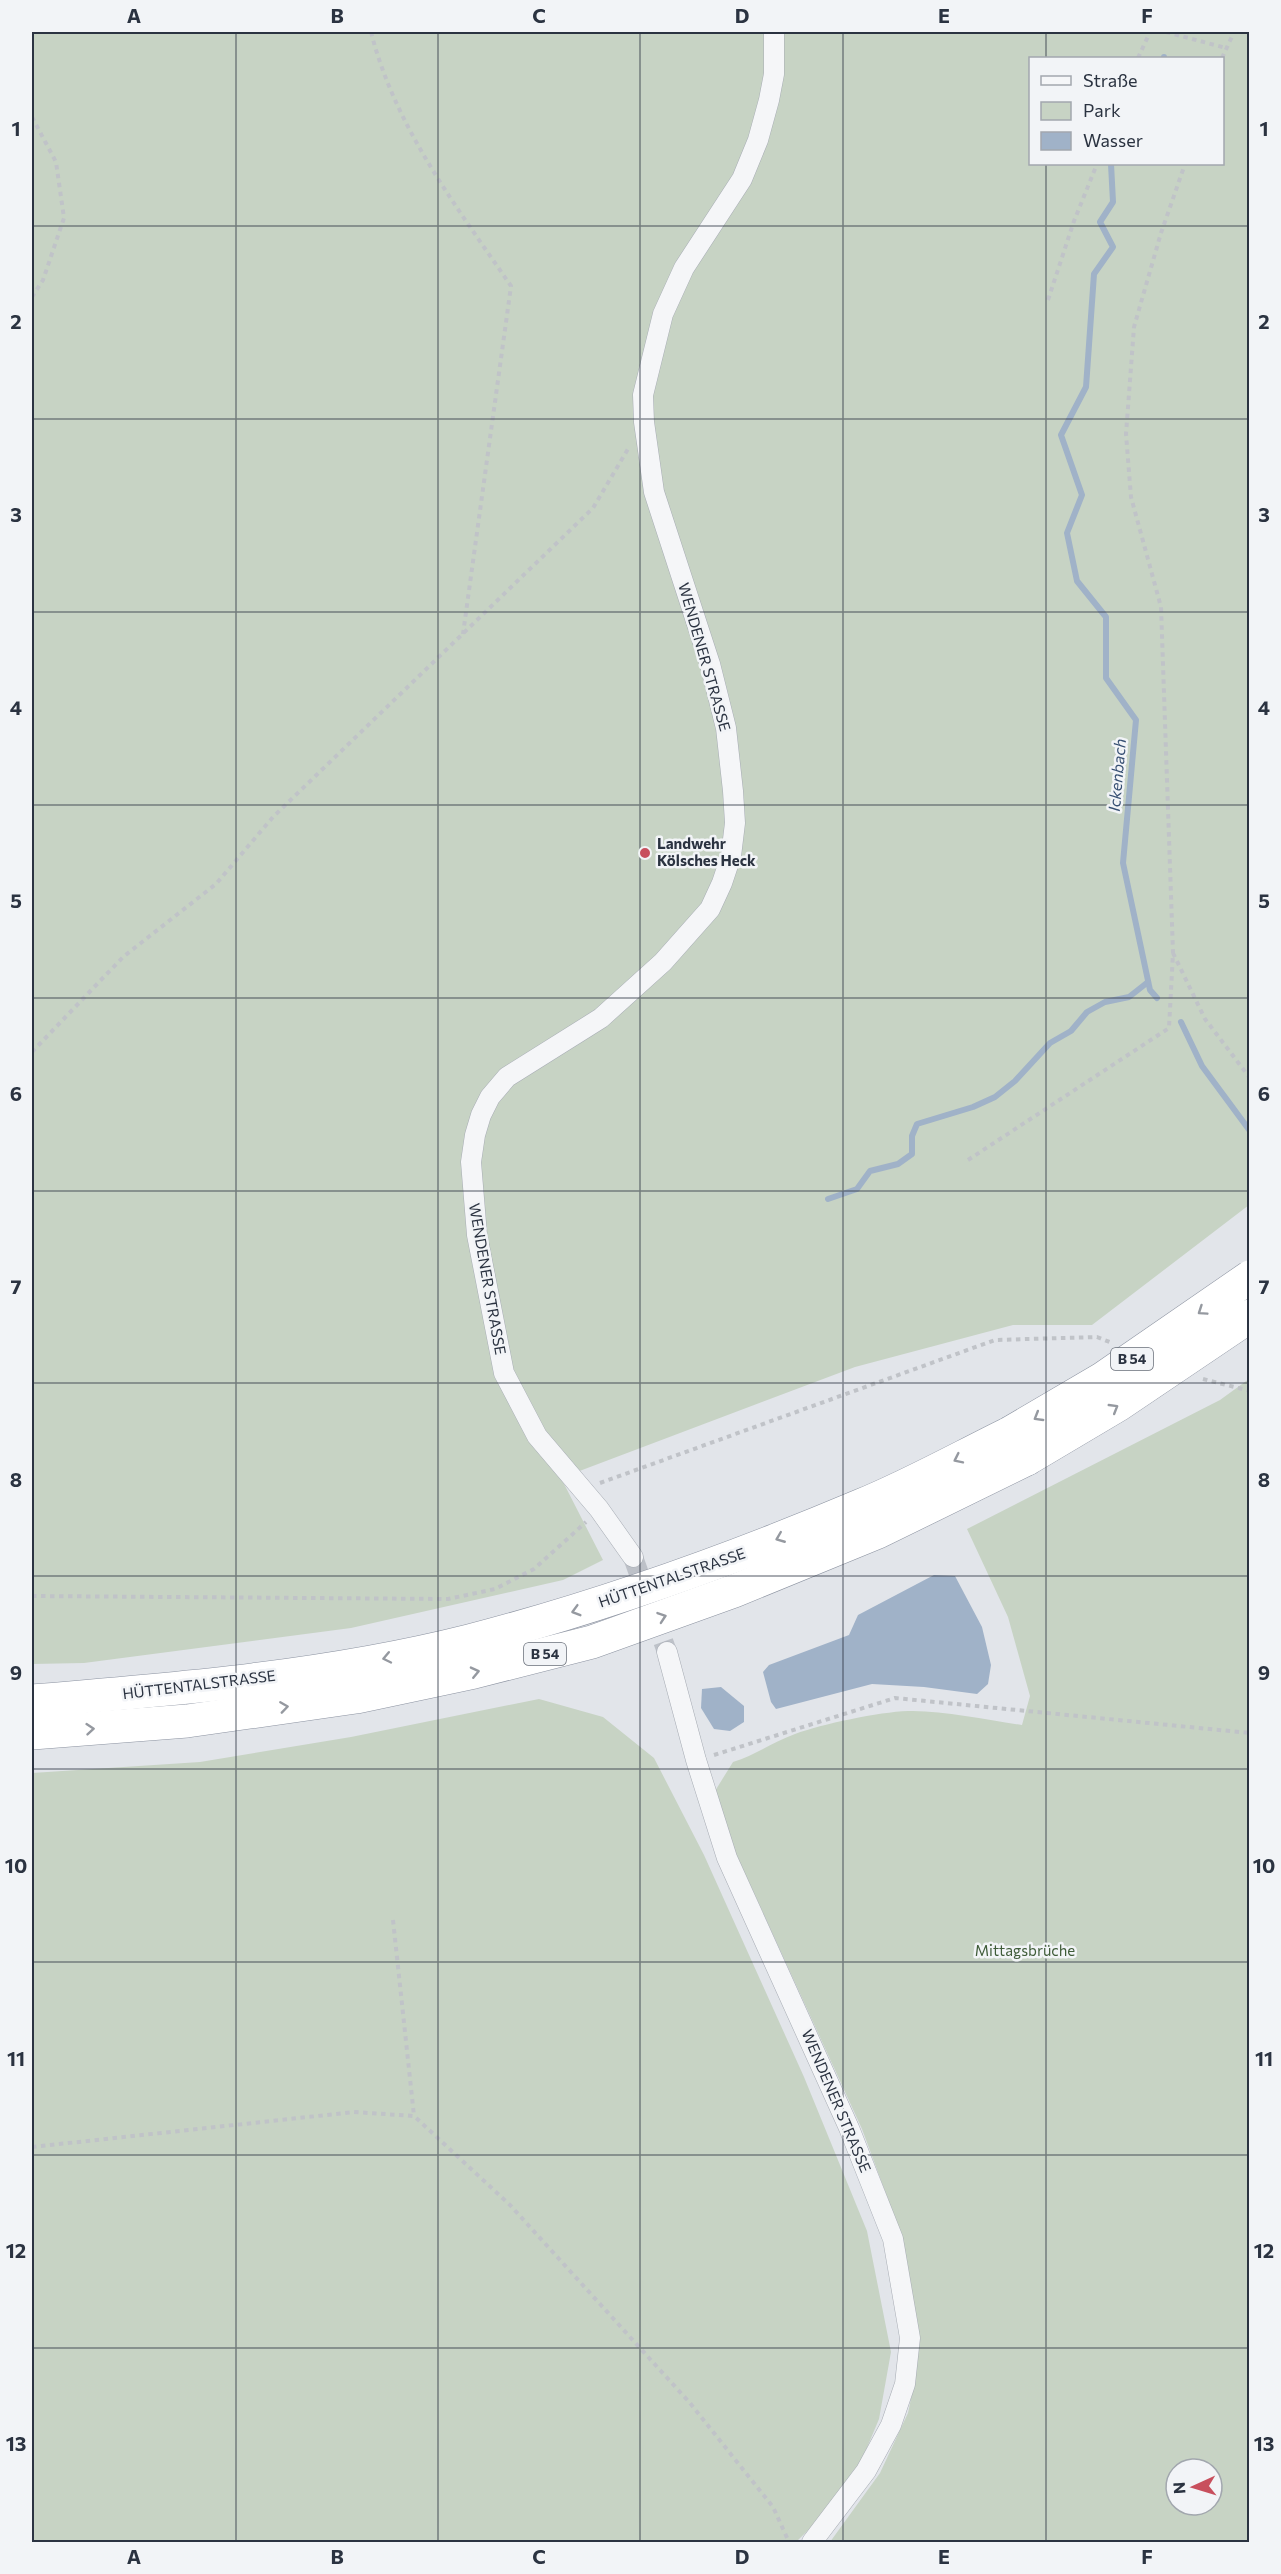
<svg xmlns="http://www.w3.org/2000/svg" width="1281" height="2574" viewBox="0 0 1281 2574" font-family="Commissioner,sans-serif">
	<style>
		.green { fill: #c7d3c4; fill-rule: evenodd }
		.water { fill: #a0b2c8 }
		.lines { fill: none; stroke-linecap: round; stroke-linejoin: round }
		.stream { stroke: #a0b2c8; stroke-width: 6 }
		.minor-tunnel { stroke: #bdc1c8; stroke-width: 20; stroke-dasharray: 20 10; stroke-linecap: butt }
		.minor-casing { stroke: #a7acb4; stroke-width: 21 }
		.trunk-casing { stroke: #8b92a0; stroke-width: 34 }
		.path { stroke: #c0c3c8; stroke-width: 4; stroke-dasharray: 4.5 4.5; stroke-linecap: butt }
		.minor { stroke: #f5f6f8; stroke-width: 20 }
		.trunk { stroke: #fff; stroke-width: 33 }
		.trunk-bridge-casing { stroke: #8b92a0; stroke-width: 34; stroke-linecap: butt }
		.trunk-bridge { stroke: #fff; stroke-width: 33 }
		.oneway { stroke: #9599a0 }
		.grid { fill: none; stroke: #2b3341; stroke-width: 1.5; stroke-opacity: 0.55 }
		.poi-dot { fill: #c84f5d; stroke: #f2f4f7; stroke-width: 2 }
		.labels { text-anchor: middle; stroke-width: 5; stroke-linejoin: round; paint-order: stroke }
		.shield { fill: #f2f4f7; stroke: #676d78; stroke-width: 1.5 }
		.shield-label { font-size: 14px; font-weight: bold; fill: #2b3341 }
		.street-label { font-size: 15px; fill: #2b3341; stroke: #f2f4f7 }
		.poi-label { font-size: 15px; font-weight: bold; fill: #2b3341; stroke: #f2f4f7; text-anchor: start }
		.park-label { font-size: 15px; fill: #3f5c39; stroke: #f2f4f7 }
		.water-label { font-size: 16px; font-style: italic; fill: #375073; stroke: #f2f4f7 }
		.neatline { fill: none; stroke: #2b3341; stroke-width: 2 }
		.grid-label { font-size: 20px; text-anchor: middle; font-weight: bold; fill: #2b3341 }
	</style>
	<rect width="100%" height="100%" fill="#e2e5ea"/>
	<g class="green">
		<path d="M 32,32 L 1249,32 L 1249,1205 L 1092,1325 L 1013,1325 L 855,1367 L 561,1478 L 603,1560 L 563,1580 L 351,1628 L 84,1663 L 32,1664 ZM 1030,58 L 1222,58 L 1222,164 L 1030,164 Z"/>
		<path d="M 1249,1379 L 1249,2542 L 830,2542 L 880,2473 L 908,2413 L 915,2379 L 914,2307 L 889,2202 L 862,2129 L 737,1856 L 721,1814 L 715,1791 L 733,1762 C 755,1755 773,1742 795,1734 C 822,1724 879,1712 908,1711 C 942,1710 987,1720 1022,1725 L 1030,1696 L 1008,1617 L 967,1529 L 1220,1400 ZM 1176,2469 L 1212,2469 L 1212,2505 L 1176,2505 Z"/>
		<polygon points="539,1699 603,1717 654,1758 704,1855 804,2077 867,2231 891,2352 879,2419 861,2462 836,2503 796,2542 32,2542 32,1773 200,1762 351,1737"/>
	</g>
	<g class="water">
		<polygon points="934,1575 955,1576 982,1627 991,1665 988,1684 977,1694 924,1687 872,1684 776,1709 771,1702 763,1672 769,1665 849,1635 858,1615"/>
		<polygon points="721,1687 744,1706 744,1722 730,1731 714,1729 701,1708 702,1689"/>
	</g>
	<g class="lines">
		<g class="stream">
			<polyline points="1164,57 1164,58"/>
			<polyline points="1111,164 1113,202 1100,222 1113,247 1094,274 1086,387 1061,435 1082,495 1067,533 1077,581 1106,617 1106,678 1136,720 1123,863 1150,990 1157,998"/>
			<polyline points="1181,1022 1202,1066 1250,1131"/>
			<polyline points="828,1199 857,1189 870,1171 898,1164 912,1154 912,1136 917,1124 973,1107 995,1097 1015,1081 1050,1043 1071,1031 1087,1012 1105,1002 1129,997 1148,982"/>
		</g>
		<polyline class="minor-tunnel" points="633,1557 667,1652"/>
		<g class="minor-casing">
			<g id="minor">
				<polyline points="633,1557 599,1509 537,1436 504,1373 477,1235 471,1162 475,1135 481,1115 490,1097 507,1077 601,1018 663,962 710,909 722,883 731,856 735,823 733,791 726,728 710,664 654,492 644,422 643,395 663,314 684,268 742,179 758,140 769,100 774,74 774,32"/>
				<polyline points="667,1652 696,1760 727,1858 849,2128 893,2239 910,2338 905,2384 891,2425 866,2471 812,2542"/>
			</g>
		</g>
		<g class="trunk-casing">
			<g id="trunk">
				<path d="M 32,1701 C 178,1689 326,1677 469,1641 C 604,1606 734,1559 862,1505 C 913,1484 961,1457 1010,1433"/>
				<polyline points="32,1733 187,1721 356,1697 474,1672 592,1642 734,1591 878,1532 1027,1459"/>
			</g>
		</g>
		<g class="path">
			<path d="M 371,32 C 395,127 456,206 511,286 L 463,634"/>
			<polyline points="1166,32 1226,48"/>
			<polyline points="1138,58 1150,32"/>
			<polyline points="1222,58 1234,32"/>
			<polyline points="32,117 56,162 64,218 43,280 32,297"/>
			<polyline points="1048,300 1074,221 1097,164"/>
			<polyline points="1173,953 1205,1019 1250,1078"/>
			<polyline points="32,1052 123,957 216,884 273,817 593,508 628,449"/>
			<polyline points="968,1160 1169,1028 1173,953 1161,607 1131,497 1126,434 1134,327 1161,233 1185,164"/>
			<polyline points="1203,1379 1250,1391"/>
			<polyline points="600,1483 995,1340 1097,1337 1112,1343"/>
			<polyline points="32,1596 448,1599 495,1589 534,1569 586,1522"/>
			<polyline points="714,1755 895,1698 1250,1733"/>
			<polyline points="393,1920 414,2116"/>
			<polyline points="32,2147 354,2112 414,2116 510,2205 690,2403 773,2507 789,2542"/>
		</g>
		<use href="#minor" class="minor"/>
		<use href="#trunk" class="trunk"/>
		<g class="trunk-bridge-casing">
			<g id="trunk-bridge">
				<polyline points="1010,1433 1102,1379 1250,1277"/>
				<polyline points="1027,1459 1118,1405 1250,1316"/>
			</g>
		</g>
		<use href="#trunk-bridge" class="trunk-bridge"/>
	</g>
	<defs><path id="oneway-chevron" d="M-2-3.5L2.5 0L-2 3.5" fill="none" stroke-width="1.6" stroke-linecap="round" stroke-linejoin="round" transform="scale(1.5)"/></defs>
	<g class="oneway">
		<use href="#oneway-chevron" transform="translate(1202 1311) rotate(146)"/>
		<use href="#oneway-chevron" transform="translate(1114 1408) rotate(-31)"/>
		<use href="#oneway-chevron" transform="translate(1038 1417) rotate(149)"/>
		<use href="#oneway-chevron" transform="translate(958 1459) rotate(154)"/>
		<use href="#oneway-chevron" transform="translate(780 1538) rotate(158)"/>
		<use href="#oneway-chevron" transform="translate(576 1611) rotate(164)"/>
		<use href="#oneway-chevron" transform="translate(662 1617) rotate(-19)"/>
		<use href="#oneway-chevron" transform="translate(387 1658) rotate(168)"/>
		<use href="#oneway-chevron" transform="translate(475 1672) rotate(-13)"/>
		<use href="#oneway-chevron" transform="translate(284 1707) rotate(-8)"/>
		<use href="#oneway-chevron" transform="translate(90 1729) rotate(-5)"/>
	</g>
	<path class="grid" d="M 236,32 L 236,2542M 438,32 L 438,2542M 640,32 L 640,2542M 843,32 L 843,2542M 1046,32 L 1046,58M 1046,164 L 1046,2542M 32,226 L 1250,226M 32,419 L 1250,419M 32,612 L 1250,612M 32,805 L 1250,805M 32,998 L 1250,998M 32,1191 L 1250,1191M 32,1383 L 1250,1383M 32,1576 L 1250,1576M 32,1769 L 1250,1769M 32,1962 L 1250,1962M 32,2155 L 1250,2155M 32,2348 L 1250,2348"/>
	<circle class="poi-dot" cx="645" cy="853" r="6"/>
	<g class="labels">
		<g class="shield">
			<rect x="1111" y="1348" width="42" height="22" rx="4.5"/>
			<rect x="524" y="1643" width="42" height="22" rx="4.5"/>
		</g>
		<g class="shield-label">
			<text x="1132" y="1364">B 54</text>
			<text x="545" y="1659">B 54</text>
		</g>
		<g class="street-label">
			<text transform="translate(704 657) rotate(74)" y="5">WENDENER STRASSE</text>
			<text transform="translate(487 1279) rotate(80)" y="5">WENDENER STRASSE</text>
			<text transform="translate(672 1578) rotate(-19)" y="5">HÜTTENTALSTRASSE</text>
			<text transform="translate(199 1685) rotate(-7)" y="5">HÜTTENTALSTRASSE</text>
			<text transform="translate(836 2101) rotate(67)" y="5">WENDENER STRASSE</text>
		</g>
		<g class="poi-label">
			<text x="657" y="849">Landwehr<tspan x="657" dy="17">Kölsches Heck</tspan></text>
		</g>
		<g class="park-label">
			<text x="1025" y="1956">Mittagsbrüche</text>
		</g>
		<g class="water-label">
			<text transform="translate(1117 775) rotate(-85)" y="6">Ickenbach</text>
		</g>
	</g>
	<rect width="1281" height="2574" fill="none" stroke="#f2f4f7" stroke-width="66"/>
	<rect x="1029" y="57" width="195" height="108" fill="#f2f4f7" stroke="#a2a7ae" stroke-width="1.5"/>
	<rect x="1041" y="76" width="30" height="9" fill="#f5f6f8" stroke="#a2a7ae" stroke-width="1.5"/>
	<text x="1083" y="87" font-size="18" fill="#2b3341">Straße</text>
	<rect x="1041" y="102" width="30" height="18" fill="#c7d3c4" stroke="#a2a7ae" stroke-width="1.5"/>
	<text x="1083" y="117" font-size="18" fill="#2b3341">Park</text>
	<rect x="1041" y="132" width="30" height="18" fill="#a0b2c8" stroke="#a2a7ae" stroke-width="1.5"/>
	<text x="1083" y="147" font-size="18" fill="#2b3341">Wasser</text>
	<g transform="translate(1194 2487) rotate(266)"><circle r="28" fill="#f2f4f7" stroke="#a2a7ae" stroke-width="1.5"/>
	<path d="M0-4.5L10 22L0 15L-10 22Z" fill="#c84f5d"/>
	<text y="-9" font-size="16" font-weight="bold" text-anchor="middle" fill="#2b3341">N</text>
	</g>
	<rect x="33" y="33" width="1215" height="2508" class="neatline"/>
	<g class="grid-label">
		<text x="134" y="23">A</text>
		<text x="337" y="23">B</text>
		<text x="539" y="23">C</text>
		<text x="742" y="23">D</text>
		<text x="944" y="23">E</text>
		<text x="1147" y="23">F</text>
		<text x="16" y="136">1</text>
		<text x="1264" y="136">1</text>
		<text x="16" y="329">2</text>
		<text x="1264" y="329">2</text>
		<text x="16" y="522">3</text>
		<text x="1264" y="522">3</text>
		<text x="16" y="715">4</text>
		<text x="1264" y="715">4</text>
		<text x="16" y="908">5</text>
		<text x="1264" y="908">5</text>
		<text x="16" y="1101">6</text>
		<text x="1264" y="1101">6</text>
		<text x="16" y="1294">7</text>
		<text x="1264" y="1294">7</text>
		<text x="16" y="1487">8</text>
		<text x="1264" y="1487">8</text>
		<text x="16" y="1680">9</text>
		<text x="1264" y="1680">9</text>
		<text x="16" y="1873">10</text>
		<text x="1264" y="1873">10</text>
		<text x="16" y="2066">11</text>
		<text x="1264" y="2066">11</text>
		<text x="16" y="2258">12</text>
		<text x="1264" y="2258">12</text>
		<text x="16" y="2451">13</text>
		<text x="1264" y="2451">13</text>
		<text x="134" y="2564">A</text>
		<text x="337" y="2564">B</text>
		<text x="539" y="2564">C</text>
		<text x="742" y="2564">D</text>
		<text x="944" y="2564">E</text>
		<text x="1147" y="2564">F</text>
	</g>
</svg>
